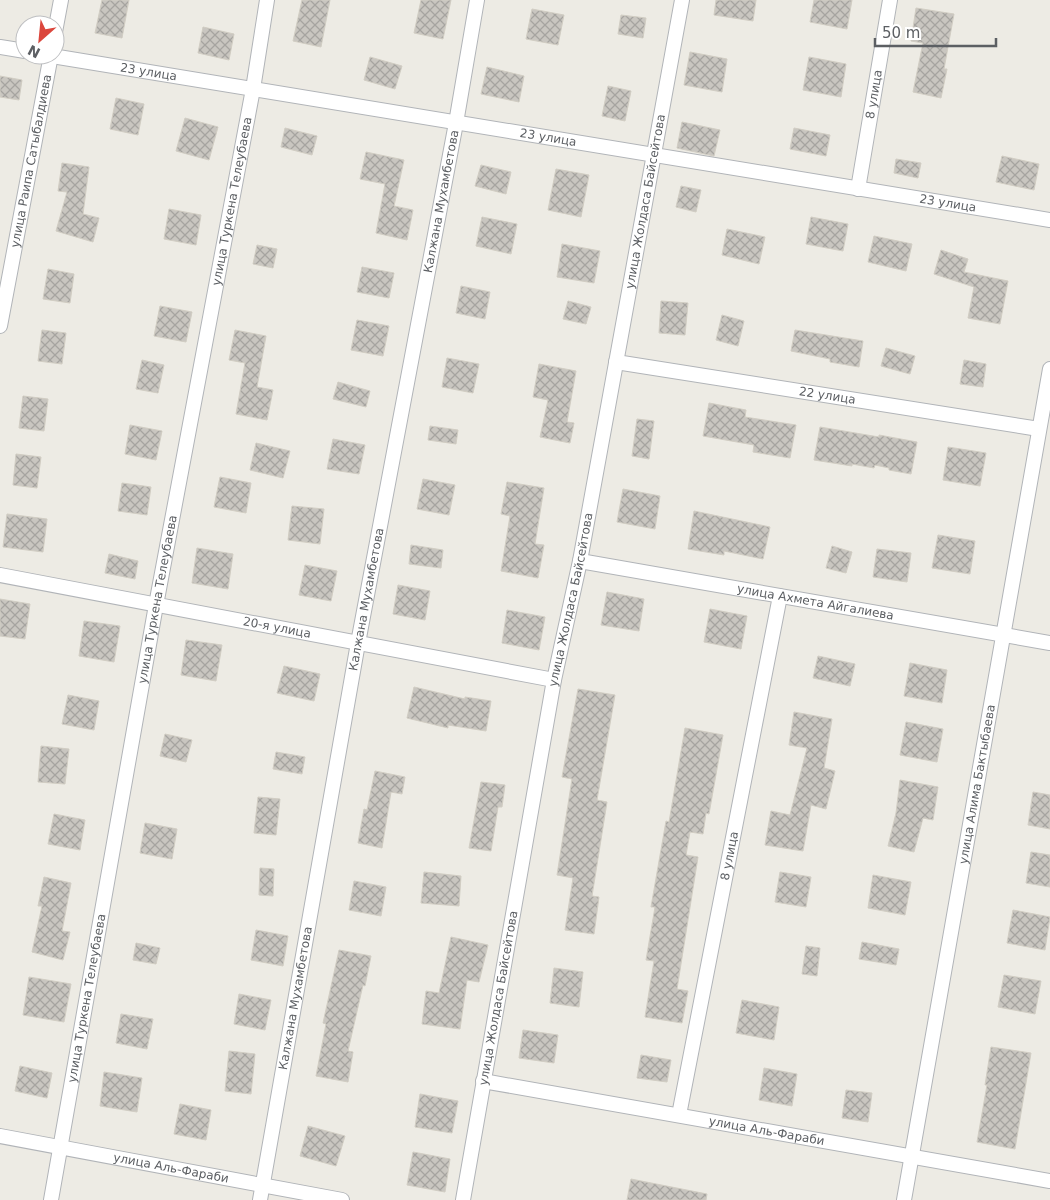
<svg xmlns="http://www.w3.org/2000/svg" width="1050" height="1200" viewBox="0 0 1050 1200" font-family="'DejaVu Sans',sans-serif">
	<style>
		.building { fill: url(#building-cross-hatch); stroke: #d1cdc3 }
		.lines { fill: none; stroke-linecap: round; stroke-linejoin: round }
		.street-casing { stroke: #b1b4b8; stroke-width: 16 }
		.street { stroke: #fff; stroke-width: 14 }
		.labels { text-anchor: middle; stroke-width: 5; stroke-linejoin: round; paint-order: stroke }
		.street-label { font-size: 12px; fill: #5c5f63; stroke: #fff }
	</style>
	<defs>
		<pattern id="building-cross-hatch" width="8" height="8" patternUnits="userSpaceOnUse" patternTransform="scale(1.25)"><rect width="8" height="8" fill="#c9c6c0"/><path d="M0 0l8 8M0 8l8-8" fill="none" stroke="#a6a4a0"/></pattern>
	</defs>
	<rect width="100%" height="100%" fill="#edebe4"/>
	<g class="building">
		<polygon points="102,0 129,0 122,38 95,33"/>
		<polygon points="302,0 330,0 321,47 293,41"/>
		<polygon points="421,0 451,0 443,39 414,33"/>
		<polygon points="716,0 756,0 753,21 714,15"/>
		<polygon points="814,0 852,0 847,29 810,22"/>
		<polygon points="916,8 954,14 944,69 947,69 941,98 913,92 923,43 911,41"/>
		<polygon points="532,9 564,15 558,45 526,39"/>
		<polygon points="621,15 646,18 643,38 618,34"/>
		<polygon points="203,27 234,34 229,60 198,53"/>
		<polygon points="690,52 727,59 722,92 684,85"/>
		<polygon points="370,57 402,66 395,89 364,80"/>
		<polygon points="809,57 846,64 841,97 803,90"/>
		<polygon points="487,67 524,76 519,102 481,94"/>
		<polygon points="0,76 22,80 19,100 0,97"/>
		<polygon points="608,86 631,91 625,121 602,116"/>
		<polygon points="116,98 144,104 138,135 110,129"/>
		<polygon points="185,118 218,127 209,160 176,151"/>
		<polygon points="682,122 720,130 714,156 677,148"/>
		<polygon points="285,128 317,136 312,155 281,147"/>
		<polygon points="794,128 830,135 826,156 790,149"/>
		<polygon points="366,152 404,160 394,206 413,210 407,240 376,233 385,184 360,179"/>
		<polygon points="1002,156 1039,164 1034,190 996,182"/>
		<polygon points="896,159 921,163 918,178 894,173"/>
		<polygon points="62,163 89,167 83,214 99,218 93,242 56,231 67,192 58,191"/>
		<polygon points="481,165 511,172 506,194 475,186"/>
		<polygon points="556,169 589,175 581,217 548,210"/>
		<polygon points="681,186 701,190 696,212 676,207"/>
		<polygon points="169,209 201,215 196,245 164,239"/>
		<polygon points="482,217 517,224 511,254 476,246"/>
		<polygon points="811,217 848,224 843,251 806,244"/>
		<polygon points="727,229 765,237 759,264 722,255"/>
		<polygon points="874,236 912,244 906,271 868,262"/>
		<polygon points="562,244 600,251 594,283 557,277"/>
		<polygon points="257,245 277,249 273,268 253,264"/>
		<polygon points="941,250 968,259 964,272 1008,281 1000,324 968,318 974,287 934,274"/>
		<polygon points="362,267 394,273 389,298 357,292"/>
		<polygon points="48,269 74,274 70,303 43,299"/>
		<polygon points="461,286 490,292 485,319 456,313"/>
		<polygon points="568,301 591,307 586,324 563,319"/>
		<polygon points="661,301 688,303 685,335 659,333"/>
		<polygon points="160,306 192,312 186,342 154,336"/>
		<polygon points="722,315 744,321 738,346 716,340"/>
		<polygon points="357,320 389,326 383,356 351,350"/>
		<polygon points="42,330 66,333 62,364 38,361"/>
		<polygon points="235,330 266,336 257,387 273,390 267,420 236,414 245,363 229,360"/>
		<polygon points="795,330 863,341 859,367 830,362 830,359 791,351"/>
		<polygon points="886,348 915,356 910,374 881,366"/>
		<polygon points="447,358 479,364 473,393 442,387"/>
		<polygon points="142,360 164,365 158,393 136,389"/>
		<polygon points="964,360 986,364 983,387 960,384"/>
		<polygon points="539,364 576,371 567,422 574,423 570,443 540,437 548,400 533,397"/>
		<polygon points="338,382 370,391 366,407 333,399"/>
		<polygon points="23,396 48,399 44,431 19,428"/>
		<polygon points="709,403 746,410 745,417 796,425 790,458 753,452 754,445 703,436"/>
		<polygon points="637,419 654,421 649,459 632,456"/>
		<polygon points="130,425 162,431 156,460 125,454"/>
		<polygon points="430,426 458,430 456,444 428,440"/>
		<polygon points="820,427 879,437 879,435 917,442 911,474 889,470 889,468 875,465 874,468 852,464 852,466 814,460"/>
		<polygon points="333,439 365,445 359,474 327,469"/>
		<polygon points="256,443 290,451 283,478 250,470"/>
		<polygon points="948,447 986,453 980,486 943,480"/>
		<polygon points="16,454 41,457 37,488 13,485"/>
		<polygon points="220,477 251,483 246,513 214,507"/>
		<polygon points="423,479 455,485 449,515 417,509"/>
		<polygon points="507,482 544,488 535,544 544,545 538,578 501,571 510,516 501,514"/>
		<polygon points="122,483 151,487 147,515 118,511"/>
		<polygon points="623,489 660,496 655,529 617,522"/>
		<polygon points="292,506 324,509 320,544 288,540"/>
		<polygon points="694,511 770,527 763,559 724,551 724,555 688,549"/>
		<polygon points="7,514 47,519 43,552 3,547"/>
		<polygon points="938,535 975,541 970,574 932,568"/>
		<polygon points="411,545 443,550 441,568 409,564"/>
		<polygon points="832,546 852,552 846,573 826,568"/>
		<polygon points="197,548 233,554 228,589 192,583"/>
		<polygon points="877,549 911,553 907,582 873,577"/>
		<polygon points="109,554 138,561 135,579 105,573"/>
		<polygon points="305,565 337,571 331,601 299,595"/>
		<polygon points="398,585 430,591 425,620 393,614"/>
		<polygon points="607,592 644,599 639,631 601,625"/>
		<polygon points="0,599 30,604 25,639 0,636"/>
		<polygon points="710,609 747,616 741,649 704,642"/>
		<polygon points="507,610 545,617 539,650 502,643"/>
		<polygon points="84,621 120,626 114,662 79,656"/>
		<polygon points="186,640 222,645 216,681 181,675"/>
		<polygon points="818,656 855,664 850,686 813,678"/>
		<polygon points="910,663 947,670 942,703 904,696"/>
		<polygon points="284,666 320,674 314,701 277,693"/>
		<polygon points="414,687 465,699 465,697 491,701 486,731 448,725 448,728 407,718"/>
		<polygon points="578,689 615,695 597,800 607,802 592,896 599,897 594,934 565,930 573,878 557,875 572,779 562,777"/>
		<polygon points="68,695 99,701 94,730 62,724"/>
		<polygon points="794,712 832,719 824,768 835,771 826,809 811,805 803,851 765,845 771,811 790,815 807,748 789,745"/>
		<polygon points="906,722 943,729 937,762 900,755"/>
		<polygon points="685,728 723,735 709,814 706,813 703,834 690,832 686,855 698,857 677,989 688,991 682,1023 645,1017 654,961 646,960 655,907 651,907 666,821 669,822"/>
		<polygon points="165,734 192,740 186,762 160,756"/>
		<polygon points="41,746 69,749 65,784 38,782"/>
		<polygon points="276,752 305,757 302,774 273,769"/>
		<polygon points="375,771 405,777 402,794 391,792 382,848 358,843 364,809 367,810"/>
		<polygon points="900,780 938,787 933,820 923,818 914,852 888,846 896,813"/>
		<polygon points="481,782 505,785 502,807 498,807 491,851 469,848"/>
		<polygon points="1033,792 1050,795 1050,829 1028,825"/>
		<polygon points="258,797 280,799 276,835 254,833"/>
		<polygon points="54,814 85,820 80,850 48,844"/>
		<polygon points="145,823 177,829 172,859 140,853"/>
		<polygon points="1031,852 1050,855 1050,887 1026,883"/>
		<polygon points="260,868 274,869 273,896 259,895"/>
		<polygon points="424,872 461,876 459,906 421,903"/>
		<polygon points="780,872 811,877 806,907 775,902"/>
		<polygon points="873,875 911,882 905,915 868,908"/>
		<polygon points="44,877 71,883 62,931 70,932 63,960 32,952 42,906 38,906"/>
		<polygon points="354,881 386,887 381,916 349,910"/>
		<polygon points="1013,910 1050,917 1045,950 1007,943"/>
		<polygon points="256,930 288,936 283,966 251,960"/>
		<polygon points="451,937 488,945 479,982 467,980 460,1029 422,1024 426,991 439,993"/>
		<polygon points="862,942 899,949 896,965 859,959"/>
		<polygon points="136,943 160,948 156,964 133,960"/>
		<polygon points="806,946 820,948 817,976 802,974"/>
		<polygon points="339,950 371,956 365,986 363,985 348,1051 353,1052 348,1082 316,1076 326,1024 323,1023"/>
		<polygon points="554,968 583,972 579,1007 550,1003"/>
		<polygon points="1004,975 1041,981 1035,1014 998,1007"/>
		<polygon points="29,977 71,984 64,1022 23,1015"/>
		<polygon points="239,994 271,1000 265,1030 234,1024"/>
		<polygon points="742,1000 779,1007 774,1040 736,1033"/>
		<polygon points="121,1014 153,1019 147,1049 116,1043"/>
		<polygon points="523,1030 558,1035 554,1063 519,1058"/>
		<polygon points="991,1047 1031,1053 1015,1149 977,1142 987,1085 985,1085"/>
		<polygon points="229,1051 255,1054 251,1094 225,1091"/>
		<polygon points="641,1055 671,1060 667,1082 637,1078"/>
		<polygon points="20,1066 52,1073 47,1098 15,1091"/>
		<polygon points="764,1068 797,1074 792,1106 759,1100"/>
		<polygon points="104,1072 142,1078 137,1112 100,1106"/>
		<polygon points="846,1090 872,1093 868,1122 842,1118"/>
		<polygon points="420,1094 458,1101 452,1133 415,1127"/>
		<polygon points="180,1104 211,1110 206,1140 174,1134"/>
		<polygon points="308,1126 345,1136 336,1166 300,1156"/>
		<polygon points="413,1152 450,1159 445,1192 407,1185"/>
		<polygon points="631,1179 707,1194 706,1200 627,1200"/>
	</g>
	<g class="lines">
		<g class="street-casing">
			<g id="street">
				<polyline points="55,32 61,0"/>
				<polyline points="0,47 25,51"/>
				<path id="s1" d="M 46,55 L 1050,220"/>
				<path id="s2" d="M 858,189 L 890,0"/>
				<path id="s3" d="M 0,326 L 51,55"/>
				<path id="s4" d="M 616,362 L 1039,429"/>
				<path id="s5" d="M 580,561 L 1050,643"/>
				<path id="s6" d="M 0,575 L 554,680"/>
				<path id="s7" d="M 483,1081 L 1050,1181"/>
				<path id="s8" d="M 679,1115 L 780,596"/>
				<path id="s9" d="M 0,1136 L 342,1200"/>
				<path id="s10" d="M 51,1200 L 156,605 L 253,89 L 267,0"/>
				<path id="s11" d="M 260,1200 L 358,643 L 456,123 L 477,0"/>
				<path id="s12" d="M 463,1200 L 554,680 L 580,561 L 682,0"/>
				<path id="s13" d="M 904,1200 L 1050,369"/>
			</g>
		</g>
		<use href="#street" class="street"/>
	</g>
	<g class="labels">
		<g class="street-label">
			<text dy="4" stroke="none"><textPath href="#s1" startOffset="104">23 улица</textPath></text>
			<text dy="4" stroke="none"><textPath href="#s2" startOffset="96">8 улица</textPath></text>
			<text dy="4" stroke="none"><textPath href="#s1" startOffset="509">23 улица</textPath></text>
			<text dy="4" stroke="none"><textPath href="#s3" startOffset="168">улица Раипа Сатыбалдиева</textPath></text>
			<text dy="4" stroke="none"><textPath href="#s10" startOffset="1015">улица Туркена Телеубаева</textPath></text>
			<text dy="4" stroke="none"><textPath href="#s11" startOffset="1015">Калжана Мухамбетова</textPath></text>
			<text dy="4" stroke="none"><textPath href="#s12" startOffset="1015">улица Жолдаса Байсейтова</textPath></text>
			<text dy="4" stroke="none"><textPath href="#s1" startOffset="914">23 улица</textPath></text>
			<text dy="4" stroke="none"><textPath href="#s4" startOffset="214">22 улица</textPath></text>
			<text dy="4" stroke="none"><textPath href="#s10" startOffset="610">улица Туркена Телеубаева</textPath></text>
			<text dy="4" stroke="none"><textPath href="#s11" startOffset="610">Калжана Мухамбетова</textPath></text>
			<text dy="4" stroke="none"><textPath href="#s12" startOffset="610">улица Жолдаса Байсейтова</textPath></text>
			<text dy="4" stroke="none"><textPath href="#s5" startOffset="239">улица Ахмета Айгалиева</textPath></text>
			<text dy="4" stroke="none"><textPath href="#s6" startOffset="282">20-я улица</textPath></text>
			<text dy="4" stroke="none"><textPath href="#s13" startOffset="422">улица Алима Бактыбаева</textPath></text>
			<text dy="4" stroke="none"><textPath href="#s8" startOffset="264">8 улица</textPath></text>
			<text dy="4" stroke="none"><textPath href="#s10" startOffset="205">улица Туркена Телеубаева</textPath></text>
			<text dy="4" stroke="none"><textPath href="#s11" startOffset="205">Калжана Мухамбетова</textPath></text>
			<text dy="4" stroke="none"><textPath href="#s12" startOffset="205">улица Жолдаса Байсейтова</textPath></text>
			<text dy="4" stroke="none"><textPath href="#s7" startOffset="288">улица Аль-Фараби</textPath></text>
			<text dy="4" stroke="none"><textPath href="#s9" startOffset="174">улица Аль-Фараби</textPath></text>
		</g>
	</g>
	<g transform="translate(40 40) rotate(207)"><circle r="24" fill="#ffffff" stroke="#bebfc1"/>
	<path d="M0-4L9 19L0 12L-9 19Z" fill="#db463c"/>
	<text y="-8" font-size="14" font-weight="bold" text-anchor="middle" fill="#5c5f63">N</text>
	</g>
	<path d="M875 38v8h121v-8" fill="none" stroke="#5c5f63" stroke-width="2.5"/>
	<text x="882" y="38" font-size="15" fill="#5c5f63" stroke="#ffffff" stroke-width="4" paint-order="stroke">50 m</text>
</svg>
